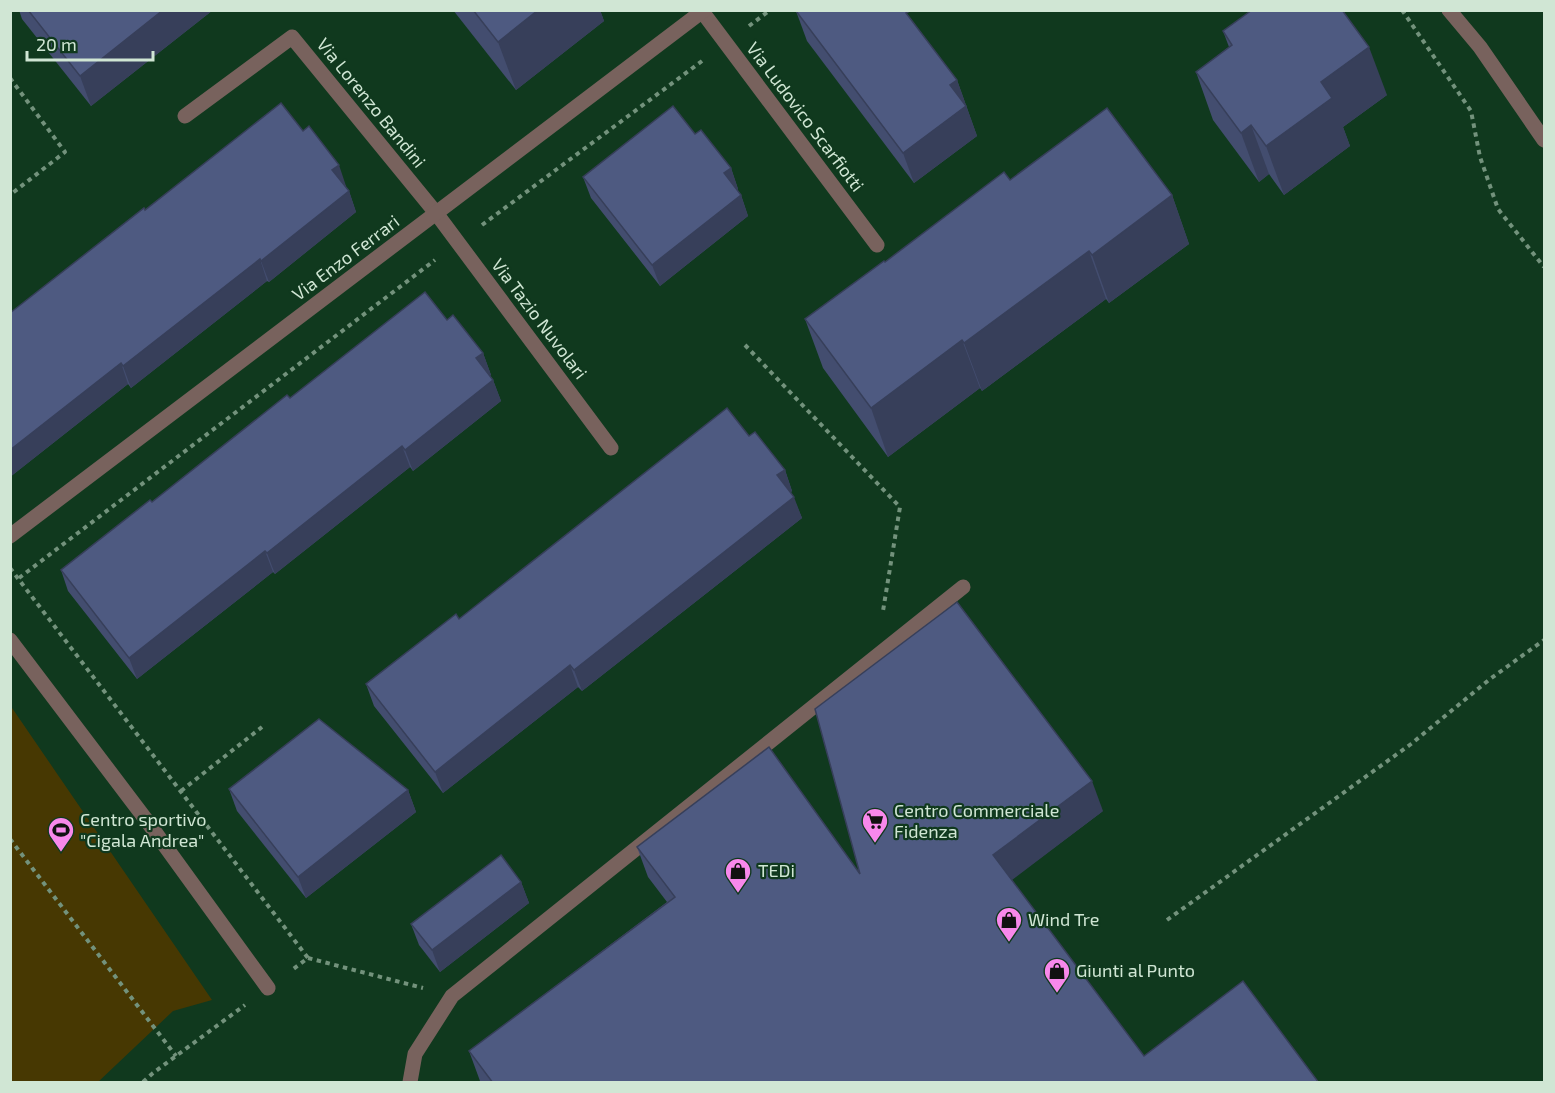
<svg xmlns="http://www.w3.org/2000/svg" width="1555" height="1093" viewBox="0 0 1555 1093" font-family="'Exo 2',sans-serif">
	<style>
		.green { fill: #473802 }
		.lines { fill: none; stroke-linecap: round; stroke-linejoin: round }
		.path { stroke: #73927c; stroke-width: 4; stroke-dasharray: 4.5 4.5; stroke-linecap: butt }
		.minor { stroke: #78625d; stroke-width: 15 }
		.wall { fill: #434d6f }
		.shaded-wall { fill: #373f5a }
		.building { fill: #4e5a81; stroke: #373f5a; stroke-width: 1.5 }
		.labels { text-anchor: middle; stroke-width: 4.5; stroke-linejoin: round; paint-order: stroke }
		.street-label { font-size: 18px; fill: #d0e6d4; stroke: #10391e }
		.poi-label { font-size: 18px; fill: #d0e6d4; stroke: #10391e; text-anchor: start }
	</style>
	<rect width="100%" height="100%" fill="#10391e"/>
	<polygon class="green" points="10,705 212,1000 173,1011 98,1082 11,1082"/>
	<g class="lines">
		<g class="path">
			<polyline points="1402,10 1471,111 1480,157 1498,209 1544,267"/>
			<polyline points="749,26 770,10"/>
			<polyline points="10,78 65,152 10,195"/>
			<polyline points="482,225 702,61"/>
			<polyline points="745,345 900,507 883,611"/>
			<polyline points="10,568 308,958 292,970"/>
			<polyline points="19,578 435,260"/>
			<polyline points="181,791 262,727"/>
			<polyline points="10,839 176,1056"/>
			<polyline points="1167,920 1411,744 1490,679 1544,640"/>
			<polyline points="308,958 423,988"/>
			<polyline points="143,1082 153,1073 245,1005"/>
		</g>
		<g class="minor">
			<polyline points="701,10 877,245"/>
			<polyline points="1449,10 1480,47 1544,140"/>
			<polyline points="185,116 292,37 436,213 611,448"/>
			<polyline points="10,536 704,10"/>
			<polyline points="10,640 147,821 268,988"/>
			<polyline points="410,1082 415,1054 452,996 963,587"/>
		</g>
	</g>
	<g class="wall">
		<polygon points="19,10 213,10 91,106 22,19"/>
		<polygon points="453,10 600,10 604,21 516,90"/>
		<polygon points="796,11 910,18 957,80 977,136 914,183 807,41"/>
		<polygon points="1223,31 1387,95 1343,127 1350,146 1284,195 1269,174 1259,182 1213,120 1196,72 1229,47"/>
		<polygon points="303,131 346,186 345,187 349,191 356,212 269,282 267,281 131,388 128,384 10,477 10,313 145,210"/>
		<polygon points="695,134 731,168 738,189 737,190 741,195 748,216 660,286 591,198 583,177"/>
		<polygon points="1010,180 1172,195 1189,244 1109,303 1106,299 982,391 980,388 888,457 823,368 805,319 885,262"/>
		<polygon points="483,353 491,375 490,375 493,380 501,401 413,471 410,467 275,574 273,572 137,679 68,591 61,570 290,398"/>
		<polygon points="785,470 792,491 791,492 802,518 582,691 578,687 443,793 374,706 366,684 459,619"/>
		<polygon points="229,789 408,790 416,812 306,898 237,811"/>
		<polygon points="1103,811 1011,880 1144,1056 1319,1083 481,1083 480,1081 469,1051 667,902 648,877 637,847 860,874"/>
		<polygon points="521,882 529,903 440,972 419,945 411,924"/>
	</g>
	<g class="shaded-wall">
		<polygon points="163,10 213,10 91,106 80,76"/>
		<polygon points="538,10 600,10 604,21 516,90 498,42"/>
		<polygon points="1369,47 1387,95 1343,127 1350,146 1284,195 1266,146 1321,82"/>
		<polygon points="957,80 977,136 914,183 903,153 950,85"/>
		<polygon points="1251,125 1269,174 1259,182 1241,133"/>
		<polygon points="339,165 346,186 339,191 332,170"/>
		<polygon points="731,168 738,189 731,194 724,173"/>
		<polygon points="349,191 356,212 269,282 261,261"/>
		<polygon points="741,195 748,216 660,286 652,265"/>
		<polygon points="1172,195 1189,244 1109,303 1092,255"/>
		<polygon points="1089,251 1106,299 982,391 964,343"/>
		<polygon points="260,259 267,281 131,388 123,366"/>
		<polygon points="962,340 980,388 888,457 871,408"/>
		<polygon points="483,353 491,375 484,380 476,358"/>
		<polygon points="121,363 128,384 10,477 10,450"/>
		<polygon points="493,380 501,401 413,471 405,450"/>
		<polygon points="402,446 410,467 275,574 267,553"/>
		<polygon points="785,470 792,491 785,496 777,475"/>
		<polygon points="794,497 802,518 582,691 574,670"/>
		<polygon points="265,551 273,572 137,679 129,658"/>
		<polygon points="570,665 578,687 443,793 435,772"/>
		<polygon points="1092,781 1103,811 1004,886 993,855"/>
		<polygon points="408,790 416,812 306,898 298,877"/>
		<polygon points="521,882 529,903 440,972 432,950"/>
	</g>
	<g class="building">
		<polygon points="28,10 163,10 80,76"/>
		<polygon points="473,10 538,10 498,42"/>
		<polygon points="906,10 908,12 906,13 957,80 950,85 966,106 903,153 796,11"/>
		<polygon points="1252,10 1342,10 1369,47 1321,82 1332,98 1266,146 1251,125 1241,133 1196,72 1232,45 1223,31"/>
		<polygon points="281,103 303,131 309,126 339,165 332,170 349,191 261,261 260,259 123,366 121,363 10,450 10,313 144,208 145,210"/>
		<polygon points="673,106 695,134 701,130 731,168 724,173 741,195 652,265 583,177"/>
		<polygon points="1107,108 1172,195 1092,255 1089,251 964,343 962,340 871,408 805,319 884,261 885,262 1004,172 1010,180"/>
		<polygon points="425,292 447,320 453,315 483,353 476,358 493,380 405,450 402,446 267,553 265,551 129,658 61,570 150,500 152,502 287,395 290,398"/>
		<polygon points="727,408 749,436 755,432 785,470 777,475 794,497 574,670 570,665 435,772 366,684 456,614 459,619"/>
		<polygon points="957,602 1092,781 993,855 1144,1056 1243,981 1319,1083 493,1083 469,1051 675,897 637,847 769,747 860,874 815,709"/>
		<polygon points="319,719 408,790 298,877 229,789"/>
		<polygon points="501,855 521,882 432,950 411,924"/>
	</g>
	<defs>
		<g id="supermarket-pin" transform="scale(1.35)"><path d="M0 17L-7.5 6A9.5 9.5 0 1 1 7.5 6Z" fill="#f888eb" stroke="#10391e"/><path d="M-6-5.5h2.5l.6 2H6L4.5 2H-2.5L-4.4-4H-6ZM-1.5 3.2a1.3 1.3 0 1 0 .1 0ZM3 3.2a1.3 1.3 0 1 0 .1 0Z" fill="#111"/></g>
		<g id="stadium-pin" transform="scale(1.35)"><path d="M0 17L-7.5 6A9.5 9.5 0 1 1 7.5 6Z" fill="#f888eb" stroke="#10391e"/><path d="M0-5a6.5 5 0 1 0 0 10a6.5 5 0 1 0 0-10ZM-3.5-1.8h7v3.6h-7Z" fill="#111"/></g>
		<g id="shop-pin" transform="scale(1.35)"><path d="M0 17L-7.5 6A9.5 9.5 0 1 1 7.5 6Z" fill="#f888eb" stroke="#10391e"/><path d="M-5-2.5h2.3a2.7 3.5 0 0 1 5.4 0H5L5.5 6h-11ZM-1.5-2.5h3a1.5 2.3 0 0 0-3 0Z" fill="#111"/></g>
	</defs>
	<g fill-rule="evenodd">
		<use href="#supermarket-pin" x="875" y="821"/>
		<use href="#stadium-pin" x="61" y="830"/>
		<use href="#shop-pin" x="738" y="871"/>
		<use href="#shop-pin" x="1009" y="920"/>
		<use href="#shop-pin" x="1057" y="971"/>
	</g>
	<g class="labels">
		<g class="street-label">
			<text transform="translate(371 103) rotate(51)" y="6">Via Lorenzo Bandini</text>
			<text transform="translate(805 117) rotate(53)" y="6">Via Ludovico Scarfiotti</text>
			<text transform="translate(346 258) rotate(-37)" y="6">Via Enzo Ferrari</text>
			<text transform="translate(539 319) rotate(53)" y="6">Via Tazio Nuvolari</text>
		</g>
		<g class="poi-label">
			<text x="894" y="817">Centro Commerciale<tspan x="894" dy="21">Fidenza</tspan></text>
			<text x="80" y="826">Centro sportivo<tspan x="80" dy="21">"Cigala Andrea"</tspan></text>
			<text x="758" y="877">TEDi</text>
			<text x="1028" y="926">Wind Tre</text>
			<text x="1076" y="977">Giunti al Punto</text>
		</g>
	</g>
	<rect width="1555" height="1093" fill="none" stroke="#d0e6d4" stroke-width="24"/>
	<path d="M27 51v9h126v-9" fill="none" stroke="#d0e6d4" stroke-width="3"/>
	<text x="36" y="51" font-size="18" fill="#d0e6d4" stroke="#10391e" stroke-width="4.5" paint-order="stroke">20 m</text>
</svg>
